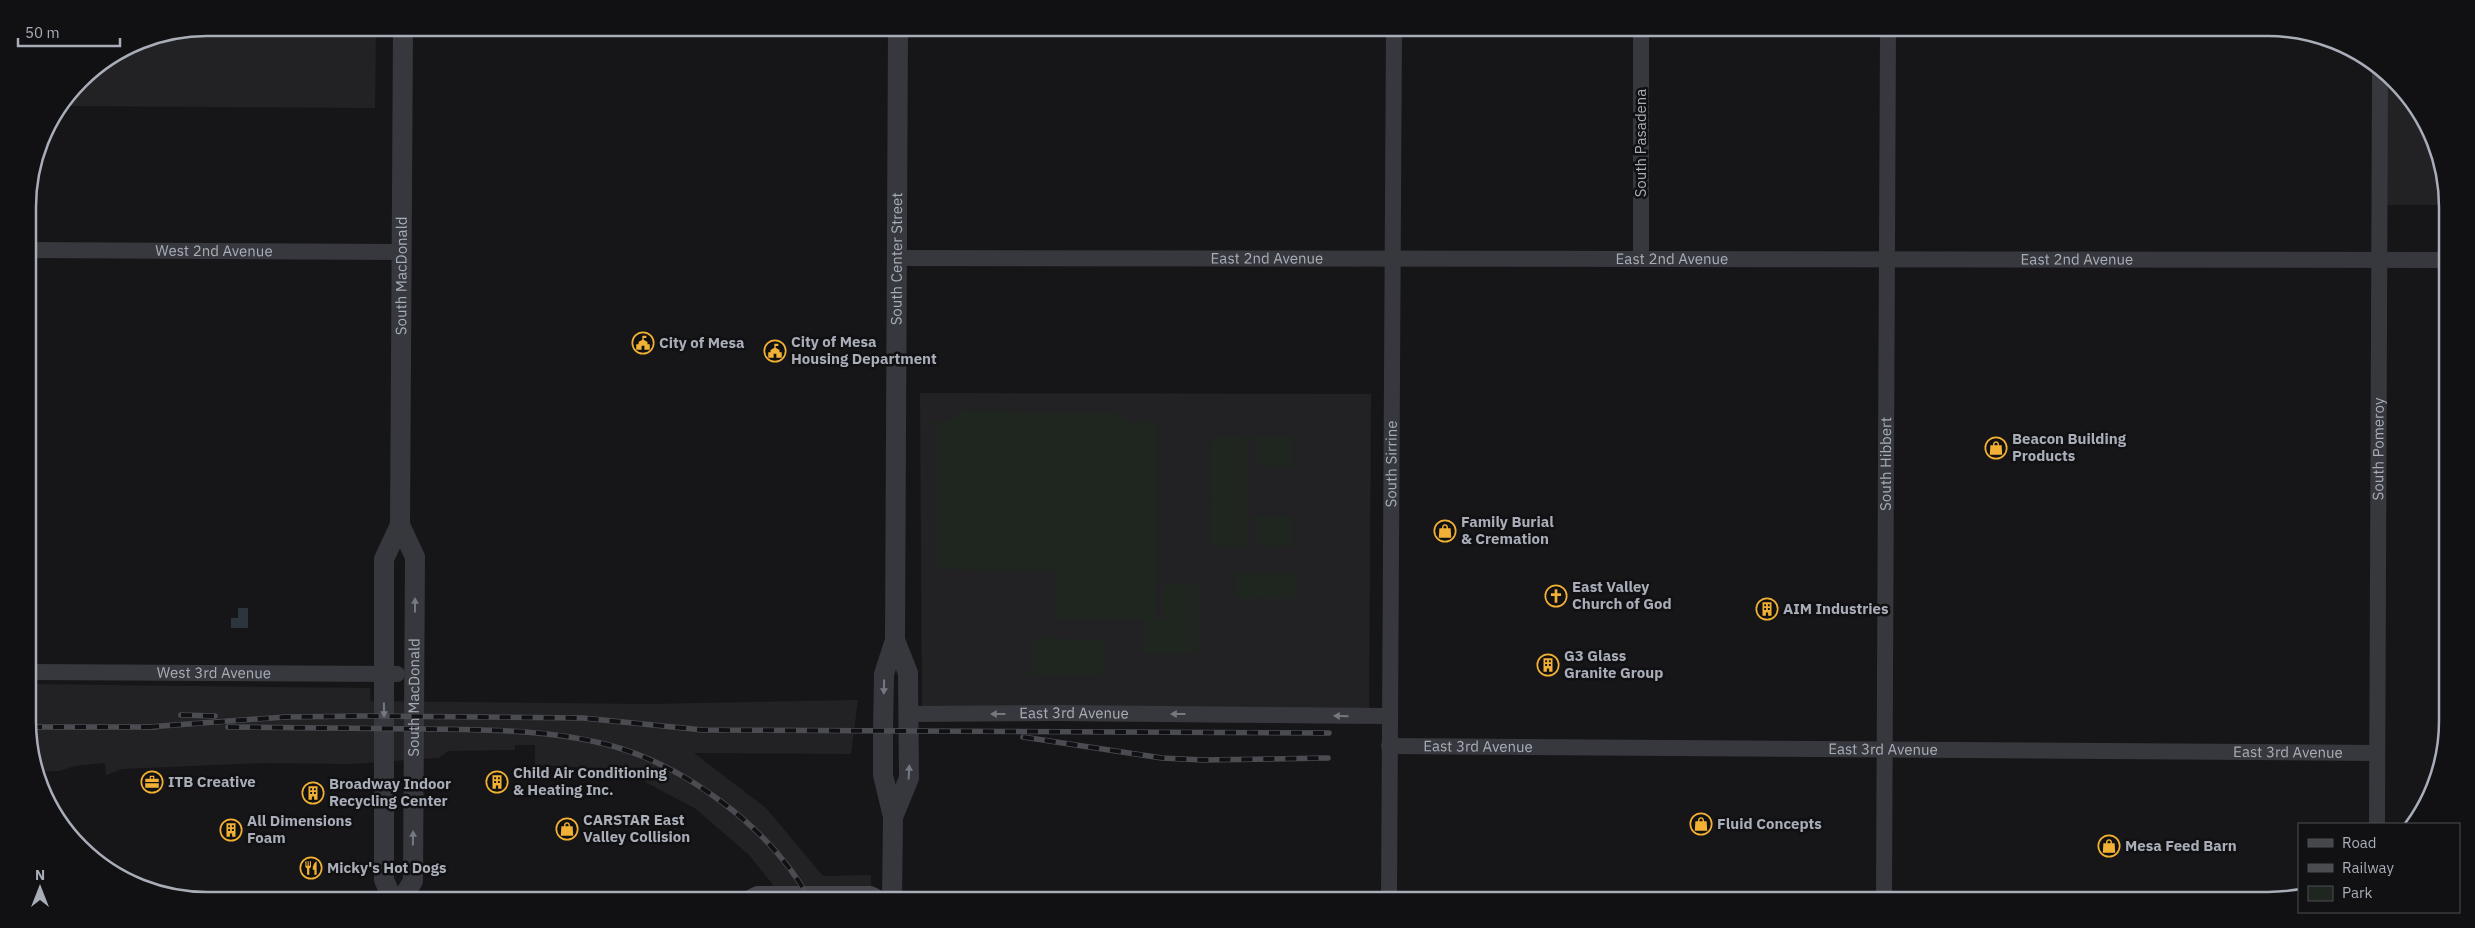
<svg xmlns="http://www.w3.org/2000/svg" width="2475" height="928" viewBox="0 0 2475 928" font-family="'IBM Plex Sans',sans-serif">
	<style>
		.built { fill: #222225 }
		.green { fill: #1e261f }
		.water { fill: #2c353c }
		.lines { fill: none; stroke-linecap: round; stroke-linejoin: round }
		.minor { stroke: #37383d; stroke-width: 16 }
		.tertiary { stroke: #37383d; stroke-width: 20 }
		.secondary { stroke: #45474d; stroke-width: 22 }
		.rail-casing { stroke: #4a4c52; stroke-width: 5.5 }
		.rail { stroke: #111113; stroke-width: 4; stroke-dasharray: 11; stroke-linecap: butt }
		.oneway { fill: #757881 }
		.labels { text-anchor: middle; stroke-width: 5; stroke-linejoin: round; paint-order: stroke }
		.street-label { font-size: 15px; fill: #a8adb8; stroke: #111113 }
		.poi-label { font-size: 15px; font-weight: bold; fill: #a8adb8; stroke: #111113; text-anchor: start }
		.rim { fill: none; stroke: #a8adb8; stroke-width: 2.5 }
	</style>
	<rect width="100%" height="100%" fill="#161618"/>
	<g class="built">
		<polygon points="207,28 376,28 375,108 63,106 89,72 139,41"/>
		<polygon points="2380,74 2403,89 2429,128 2446,184 2446,205 2380,205"/>
		<polygon points="920,393 1371,394 1369,724 922,720"/>
		<polygon points="31,684 370,688 371,701 648,704 858,700 851,754 694,753 766,808 823,876 871,875 871,900 785,900 749,855 696,809 647,783 629,770 535,765 535,745 515,745 515,750 448,751 439,758 350,764 264,763 122,769 106,775 105,763 75,766 59,771 39,771 31,755"/>
	</g>
	<g class="green">
		<polygon points="959,411 1117,413 1125,417 1126,422 1156,422 1155,620 1162,620 1162,586 1168,586 1168,583 1198,583 1198,653 1144,653 1144,620 1055,619 1056,570 936,569 937,421 950,421"/>
		<polygon points="1211,437 1247,437 1247,546 1210,546"/>
		<polygon points="1256,437 1291,437 1291,467 1256,466"/>
		<polygon points="1291,516 1291,546 1256,546 1256,517"/>
		<polygon points="1236,573 1296,574 1296,599 1235,598"/>
		<polygon points="1033,638 1104,640 1103,676 1032,675"/>
	</g>
	<polygon class="water" points="238,608 248,608 248,628 231,628 231,618 238,618"/>
	<g class="lines">
		<g class="minor">
			<polyline points="1641,28 1641,259"/>
			<path id="s1" d="M 28,250 L 400,252"/>
			<path id="s2" d="M 897,258 L 2446,260"/>
			<path id="s3" d="M 30,672 L 397,674"/>
			<path id="s4" d="M 909,714 L 1063,713 L 1389,716"/>
			<path id="s5" d="M 1389,746 L 2377,753"/>
			<path id="s6" d="M 2377,824 L 2380,74"/>
			<path id="s7" d="M 1389,900 L 1394,28"/>
			<path id="s8" d="M 1884,900 L 1888,28"/>
		</g>
		<g class="tertiary">
			<polyline points="893,817 909,778 908,673 895,640"/>
			<polyline points="393,900 384,880 384,559 400,525"/>
			<path id="s9" d="M 401,900 L 413,881 L 415,557 L 400,525 L 403,28"/>
			<path id="s10" d="M 892,900 L 893,817 L 883,775 L 883,731 L 884,674 L 895,640 L 898,28"/>
		</g>
		<polyline class="secondary" points="752,900 758,897 870,897 876,900"/>
		<g class="rail-casing">
			<g id="rail">
				<polyline points="181,715 215,716"/>
				<polyline points="31,727 156,727"/>
				<polyline points="148,727 285,717 365,716 583,718 703,730 1329,733"/>
				<path d="M 228,727 C 294,728 359,728 425,729 C 485,730 546,729 605,744 C 684,764 771,828 810,900"/>
				<polyline points="1023,737 1162,758 1203,760 1328,758"/>
			</g>
		</g>
		<use href="#rail" class="rail"/>
	</g>
	<defs><path id="oneway-solid" d="M-6-.8H1V-3.2L6.5 0L1 3.2V.8H-6Z" transform="scale(1.25)"/></defs>
	<g class="oneway">
		<use href="#oneway-solid" transform="translate(415 605) rotate(-90)"/>
		<use href="#oneway-solid" transform="translate(884 687) rotate(91)"/>
		<use href="#oneway-solid" transform="translate(384 710) rotate(89)"/>
		<use href="#oneway-solid" transform="translate(998 714) rotate(180)"/>
		<use href="#oneway-solid" transform="translate(1178 714) rotate(-180)"/>
		<use href="#oneway-solid" transform="translate(1341 716) rotate(-179)"/>
		<use href="#oneway-solid" transform="translate(909 772) rotate(-87)"/>
		<use href="#oneway-solid" transform="translate(413 838) rotate(-89)"/>
	</g>
	<defs>
		<g id="civic-ring" transform="scale(1.125)"><circle r="9.5" fill="#111113" stroke="#f2b134" stroke-width="1.5"/><path d="M-.6-6.5H3V-4.5H.6V-3L4-1V1h2V6H-6V1h2V-1L-.6-3ZM-1.2 2.5V6h2.4V2.5Z" fill="#f2b134"/></g>
		<g id="shop-ring" transform="scale(1.125)"><circle r="9.5" fill="#111113" stroke="#f2b134" stroke-width="1.5"/><path d="M-5-2.5h2.3a2.7 3.5 0 0 1 5.4 0H5L5.5 6h-11ZM-1.5-2.5h3a1.5 2.3 0 0 0-3 0Z" fill="#f2b134"/></g>
		<g id="church-ring" transform="scale(1.125)"><circle r="9.5" fill="#111113" stroke="#f2b134" stroke-width="1.5"/><path d="M-1.2-6h2.4v3.5h3.3v2.4h-3.3V6h-2.4V-.1h-3.3v-2.4h3.3Z" fill="#f2b134"/></g>
		<g id="building-ring" transform="scale(1.125)"><circle r="9.5" fill="#111113" stroke="#f2b134" stroke-width="1.5"/><path d="M-4-6H4V6H1V3H-1V6H-4ZM-2.5-4.3h1.7v1.8h-1.7ZM.8-4.3h1.7v1.8H.8ZM-2.5-1h1.7V.8h-1.7ZM.8-1h1.7V.8H.8Z" fill="#f2b134"/></g>
		<g id="office-ring" transform="scale(1.125)"><circle r="9.5" fill="#111113" stroke="#f2b134" stroke-width="1.5"/><path d="M-6-3h4V-5.5h4V-3h4V5H-6ZM-1-4.5V-3h2v-1.5ZM-6 0V1H6V0Z" fill="#f2b134"/></g>
		<g id="restaurant-ring" transform="scale(1.125)"><circle r="9.5" fill="#111113" stroke="#f2b134" stroke-width="1.5"/><path d="M-5-6h1v4h1v-4h1v4h1v-4h1v5L-1.5 .5V6h-2V.5L-5-1ZM5-6V6H3V1.5H1.5Q1.5-4 5-6Z" fill="#f2b134"/></g>
	</defs>
	<g fill-rule="evenodd">
		<use href="#civic-ring" x="643" y="343"/>
		<use href="#civic-ring" x="775" y="351"/>
		<use href="#shop-ring" x="1996" y="448"/>
		<use href="#shop-ring" x="1445" y="531"/>
		<use href="#church-ring" x="1556" y="596"/>
		<use href="#building-ring" x="1767" y="609"/>
		<use href="#building-ring" x="1548" y="665"/>
		<use href="#office-ring" x="152" y="782"/>
		<use href="#building-ring" x="497" y="782"/>
		<use href="#building-ring" x="313" y="793"/>
		<use href="#shop-ring" x="1701" y="824"/>
		<use href="#shop-ring" x="567" y="829"/>
		<use href="#building-ring" x="231" y="830"/>
		<use href="#shop-ring" x="2109" y="846"/>
		<use href="#restaurant-ring" x="311" y="868"/>
	</g>
	<g class="labels">
		<g class="street-label">
			<text transform="translate(1641 143) rotate(-90)" y="5">South Pasadena</text>
			<text dy="5" stroke="none"><textPath href="#s1" startOffset="186">West 2nd Avenue</textPath></text>
			<text dy="5" stroke="none"><textPath href="#s10" startOffset="644">South Center Street</textPath></text>
			<text dy="5" stroke="none"><textPath href="#s2" startOffset="370">East 2nd Avenue</textPath></text>
			<text dy="5" stroke="none"><textPath href="#s2" startOffset="775">East 2nd Avenue</textPath></text>
			<text dy="5" stroke="none"><textPath href="#s2" startOffset="1180">East 2nd Avenue</textPath></text>
			<text dy="5" stroke="none"><textPath href="#s9" startOffset="631">South MacDonald</textPath></text>
			<text dy="5" stroke="none"><textPath href="#s6" startOffset="375">South Pomeroy</textPath></text>
			<text dy="5" stroke="none"><textPath href="#s7" startOffset="436">South Sirrine</textPath></text>
			<text dy="5" stroke="none"><textPath href="#s8" startOffset="436">South Hibbert</textPath></text>
			<text dy="5" stroke="none"><textPath href="#s3" startOffset="184">West 3rd Avenue</textPath></text>
			<text dy="5" stroke="none"><textPath href="#s9" startOffset="206">South MacDonald</textPath></text>
			<text dy="5" stroke="none"><textPath href="#s4" startOffset="165">East 3rd Avenue</textPath></text>
			<text dy="5" stroke="none"><textPath href="#s5" startOffset="89">East 3rd Avenue</textPath></text>
			<text dy="5" stroke="none"><textPath href="#s5" startOffset="494">East 3rd Avenue</textPath></text>
			<text dy="5" stroke="none"><textPath href="#s5" startOffset="899">East 3rd Avenue</textPath></text>
		</g>
		<g class="poi-label">
			<text x="791" y="347">City of Mesa<tspan x="791" dy="17">Housing Department</tspan></text>
			<text x="659" y="348">City of Mesa</text>
			<text x="2012" y="444">Beacon Building<tspan x="2012" dy="17">Products</tspan></text>
			<text x="1461" y="527">Family Burial<tspan x="1461" dy="17">&amp; Cremation</tspan></text>
			<text x="1572" y="592">East Valley<tspan x="1572" dy="17">Church of God</tspan></text>
			<text x="1783" y="614">AIM Industries</text>
			<text x="1564" y="661">G3 Glass<tspan x="1564" dy="17">Granite Group</tspan></text>
			<text x="513" y="778">Child Air Conditioning<tspan x="513" dy="17">&amp; Heating Inc.</tspan></text>
			<text x="168" y="787">ITB Creative</text>
			<text x="329" y="789">Broadway Indoor<tspan x="329" dy="17">Recycling Center</tspan></text>
			<text x="583" y="825">CARSTAR East<tspan x="583" dy="17">Valley Collision</tspan></text>
			<text x="247" y="826">All Dimensions<tspan x="247" dy="17">Foam</tspan></text>
			<text x="1717" y="829">Fluid Concepts</text>
			<text x="2125" y="851">Mesa Feed Barn</text>
			<text x="327" y="873">Micky's Hot Dogs</text>
		</g>
	</g>
	<path d="M0 0H2475V928H0ZM207 36H2268A171 171 0 0 1 2439 207V721A171 171 0 0 1 2268 892H207A171 171 0 0 1 36 721V207A171 171 0 0 1 207 36Z" fill="#111113" fill-rule="evenodd"/>
	<path class="rim" d="M207 36H2268A171 171 0 0 1 2439 207V721A171 171 0 0 1 2268 892H207A171 171 0 0 1 36 721V207A171 171 0 0 1 207 36Z"/>
	<rect x="2298" y="823" width="162" height="90" fill="#111113" stroke="#4d4f55"/>
	<rect x="2308" y="839" width="25" height="8" fill="#45474d" stroke="#4d4f55"/>
	<text x="2342" y="848" font-size="15" fill="#a8adb8">Road</text>
	<rect x="2308" y="864" width="25" height="8" fill="#4a4c52" stroke="#4d4f55"/>
	<text x="2342" y="873" font-size="15" fill="#a8adb8">Railway</text>
	<rect x="2308" y="886" width="25" height="15" fill="#1e261f" stroke="#4d4f55"/>
	<text x="2342" y="898" font-size="15" fill="#a8adb8">Park</text>
	<g transform="translate(40 888)" stroke="#111113" stroke-width="4" paint-order="stroke">
	<path d="M0-4L9 19L0 12L-9 19Z" fill="#a8adb8"/>
	<text y="-8" font-size="14" font-weight="bold" text-anchor="middle" fill="#a8adb8">N</text>
	</g>
	<path d="M18 38v8h102v-8" fill="none" stroke="#a8adb8" stroke-width="2.5"/>
	<text x="25" y="38" font-size="15" fill="#a8adb8" stroke="#111113" stroke-width="4" paint-order="stroke">50 m</text>
</svg>
